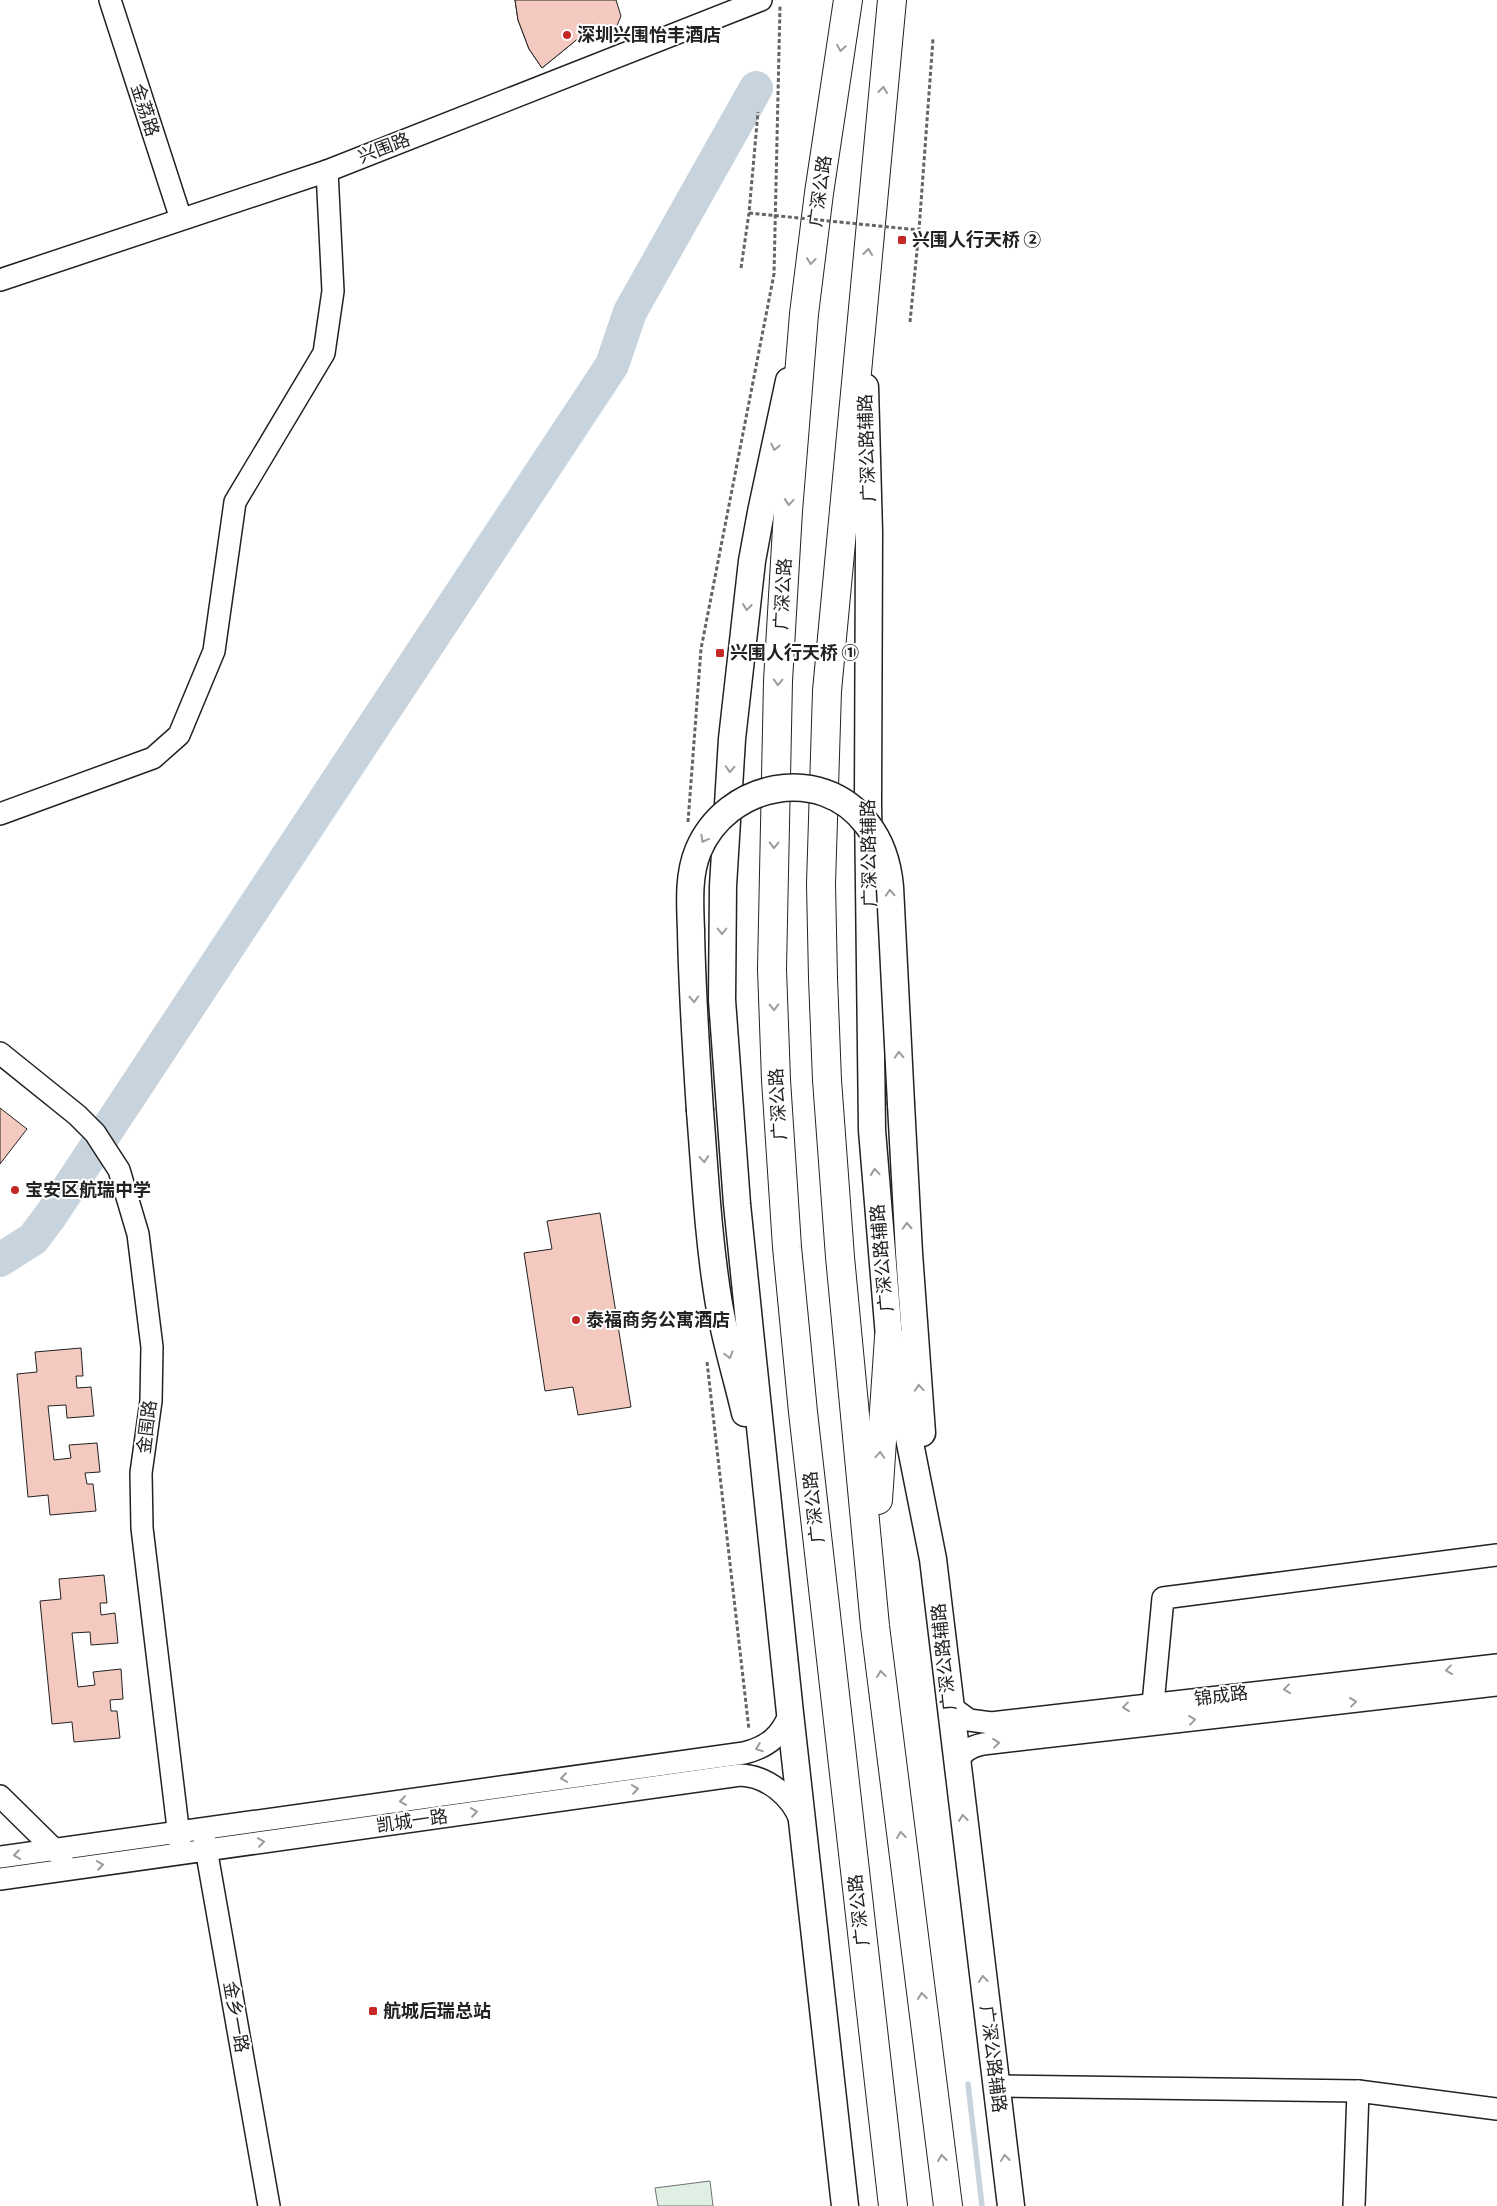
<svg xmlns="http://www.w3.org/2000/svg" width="1497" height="2206" viewBox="0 0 1497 2206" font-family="'Source Sans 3','Noto Sans SC',sans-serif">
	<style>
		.green { fill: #e0efe3; stroke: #6f6f6f }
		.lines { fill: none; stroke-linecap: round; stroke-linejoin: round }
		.stream { stroke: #c7d3dd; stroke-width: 5.5 }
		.river { stroke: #c7d3dd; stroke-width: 34 }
		.building { fill: #f3c9c0; stroke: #222 }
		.minor-casing { stroke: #222; stroke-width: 24 }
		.major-casing { stroke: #222; stroke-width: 29 }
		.highway-casing { stroke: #222; stroke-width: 30 }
		.path { stroke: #646464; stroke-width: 3; stroke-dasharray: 4 2.5; stroke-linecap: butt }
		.minor { stroke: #fff; stroke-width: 21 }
		.major { stroke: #fff; stroke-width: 26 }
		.highway { stroke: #fff; stroke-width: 28 }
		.major-bridge-casing { stroke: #222; stroke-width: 29; stroke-linecap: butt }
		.path-bridge { stroke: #646464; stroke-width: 3; stroke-dasharray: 4 2.5; stroke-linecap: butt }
		.major-bridge { stroke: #fff; stroke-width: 26 }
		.oneway { stroke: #9c9c9c }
		.poi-dot { fill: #c62828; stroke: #fff; stroke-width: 2 }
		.labels { text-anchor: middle; stroke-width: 4; stroke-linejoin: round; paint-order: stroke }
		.poi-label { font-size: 18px; font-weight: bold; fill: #222; stroke: #fff; text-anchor: start }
		.street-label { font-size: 18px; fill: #222; stroke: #fff }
	</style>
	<rect width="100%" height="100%" fill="#fff"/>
	<polygon class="green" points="710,2181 713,2206 658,2206 655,2188"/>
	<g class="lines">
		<polyline class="stream" points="968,2084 982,2206"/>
		<polyline class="river" points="0,1260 33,1239 51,1215 612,365 630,312 756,88"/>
	</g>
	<g class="building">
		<polygon points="515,0 565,0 580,37 542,68 529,49 518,20"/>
		<polygon points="515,0 616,0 621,16 614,33 607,38 588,41 580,37 542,68 529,49 518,20"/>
		<polygon points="0,1108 27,1129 0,1164"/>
		<polygon points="600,1213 631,1407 578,1415 573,1387 545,1391 524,1253 552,1249 547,1221"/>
		<polygon points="81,1348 83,1376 76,1376 77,1388 91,1387 94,1416 67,1418 66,1405 48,1406 54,1460 71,1458 69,1445 97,1443 100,1472 85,1473 87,1484 93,1484 96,1511 50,1515 48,1495 28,1497 17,1374 37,1372 35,1352"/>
		<polygon points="104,1575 107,1603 100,1603 101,1615 115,1613 118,1643 91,1645 90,1632 72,1633 78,1687 95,1685 93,1672 121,1669 123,1699 110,1700 111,1711 117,1711 120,1738 74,1742 72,1722 52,1724 40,1601 61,1599 59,1579"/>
	</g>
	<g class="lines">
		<g class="minor-casing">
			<g id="minor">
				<polyline points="110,0 181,219"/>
				<polyline points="0,280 327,171 761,0"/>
				<polyline points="0,814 153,758 179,735 214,651 235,502 324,353 333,291 327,171"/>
				<polyline points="0,1053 77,1115 95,1133 119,1170 138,1234 152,1347 151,1401 141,1473 142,1528 181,1853"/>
				<polyline points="1153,1704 1163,1598 1497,1555"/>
				<polyline points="950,1706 969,1720 991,1723 1497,1665"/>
				<path d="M 956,1765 C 962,1752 969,1747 983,1744 L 1497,1685"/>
				<polyline points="0,1796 62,1857"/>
				<polyline points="204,1837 269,2206"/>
				<path d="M 0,1857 L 744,1753 C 768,1747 781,1736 790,1713"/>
				<path d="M 0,1879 L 740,1775 C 767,1776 792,1796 801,1822"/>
				<polyline points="996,2086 1358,2091 1497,2109"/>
				<polyline points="1354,2206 1358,2091"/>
			</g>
		</g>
		<g class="major-casing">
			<g id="major">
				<polyline points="789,381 761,512 752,561 732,739 723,886 722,1000 737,1204 751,1341 790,1713 845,2206"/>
				<polyline points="865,387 869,532 868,802 872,1130 889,1337 933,1559 1011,2206"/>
				<polyline points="901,1104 909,1253 922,1433"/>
				<path d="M 700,1111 C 705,1173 708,1236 718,1298 C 724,1337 736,1374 745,1413"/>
			</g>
		</g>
		<g class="highway-casing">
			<g id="highway">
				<polyline points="848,0 819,193 804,314 788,511 778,681 772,969 776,1080 787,1247 803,1412 893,2206"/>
				<polyline points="892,0 827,691 821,884 823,978 827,1080 840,1257 875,1626 948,2206"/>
				<polyline points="878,1500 889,1337"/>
			</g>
		</g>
		<g class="path">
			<polyline points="741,268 749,213 758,112"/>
			<polyline points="910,322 919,230 933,39"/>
			<polyline points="688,822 701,649 774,274 780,6"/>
			<polyline points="707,1362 749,1730"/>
		</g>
		<use href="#minor" class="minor"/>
		<use href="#major" class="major"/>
		<use href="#highway" class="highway"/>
		<g class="major-bridge-casing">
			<path id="major-bridge" d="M 700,1111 C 696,1050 692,990 691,930 C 690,904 688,875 698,851 C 726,783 821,763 867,824 C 882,843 888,864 890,887 L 901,1104"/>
		</g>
		<polyline class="path-bridge" points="749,213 919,230"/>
		<use href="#major-bridge" class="major-bridge"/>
	</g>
	<defs><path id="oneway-chevron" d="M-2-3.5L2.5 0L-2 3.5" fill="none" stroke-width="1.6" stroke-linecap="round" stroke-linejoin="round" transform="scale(1.25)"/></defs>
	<g class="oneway">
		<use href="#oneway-chevron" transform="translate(841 48) rotate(99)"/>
		<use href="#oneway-chevron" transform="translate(883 90) rotate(-84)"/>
		<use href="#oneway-chevron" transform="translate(868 252) rotate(-84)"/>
		<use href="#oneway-chevron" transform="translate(811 261) rotate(97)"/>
		<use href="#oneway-chevron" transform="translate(775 447) rotate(102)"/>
		<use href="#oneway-chevron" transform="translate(789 502) rotate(95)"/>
		<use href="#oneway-chevron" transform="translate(747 607) rotate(97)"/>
		<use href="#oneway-chevron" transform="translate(778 682) rotate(92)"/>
		<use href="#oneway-chevron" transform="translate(730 769) rotate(93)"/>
		<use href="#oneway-chevron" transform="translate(704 839) rotate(119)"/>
		<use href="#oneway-chevron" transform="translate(774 845) rotate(91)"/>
		<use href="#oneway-chevron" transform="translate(890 893) rotate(-93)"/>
		<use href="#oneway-chevron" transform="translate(722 931) rotate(90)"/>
		<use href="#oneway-chevron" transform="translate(694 999) rotate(87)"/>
		<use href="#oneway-chevron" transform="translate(774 1007) rotate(88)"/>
		<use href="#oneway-chevron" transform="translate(899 1055) rotate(-93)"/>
		<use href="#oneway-chevron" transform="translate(704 1159) rotate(85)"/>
		<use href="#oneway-chevron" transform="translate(875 1172) rotate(-95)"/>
		<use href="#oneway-chevron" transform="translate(907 1226) rotate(-93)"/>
		<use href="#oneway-chevron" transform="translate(729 1355) rotate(75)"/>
		<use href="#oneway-chevron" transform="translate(919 1388) rotate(-94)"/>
		<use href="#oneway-chevron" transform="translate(880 1455) rotate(-86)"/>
		<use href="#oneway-chevron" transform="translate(1449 1670) rotate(173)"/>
		<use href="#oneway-chevron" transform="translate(881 1674) rotate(-97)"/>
		<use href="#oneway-chevron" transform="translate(1287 1689) rotate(173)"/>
		<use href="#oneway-chevron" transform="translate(1353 1702) rotate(-7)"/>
		<use href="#oneway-chevron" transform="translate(1126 1707) rotate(173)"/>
		<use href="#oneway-chevron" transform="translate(1192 1720) rotate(-7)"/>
		<use href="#oneway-chevron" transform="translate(996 1743) rotate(-6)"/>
		<use href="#oneway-chevron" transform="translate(759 1748) rotate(159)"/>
		<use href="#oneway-chevron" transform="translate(564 1778) rotate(172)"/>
		<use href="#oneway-chevron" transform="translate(635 1789) rotate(-8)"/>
		<use href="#oneway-chevron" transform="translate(403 1801) rotate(172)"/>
		<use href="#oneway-chevron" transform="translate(474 1812) rotate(-8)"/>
		<use href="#oneway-chevron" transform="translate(963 1818) rotate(-97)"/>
		<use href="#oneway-chevron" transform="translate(901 1835) rotate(-97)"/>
		<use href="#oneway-chevron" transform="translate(261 1842) rotate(-8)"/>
		<use href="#oneway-chevron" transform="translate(17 1855) rotate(172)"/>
		<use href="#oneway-chevron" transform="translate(100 1865) rotate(-8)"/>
		<use href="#oneway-chevron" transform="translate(983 1979) rotate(-97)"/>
		<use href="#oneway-chevron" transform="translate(922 1996) rotate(-97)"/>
		<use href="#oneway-chevron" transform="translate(942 2158) rotate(-97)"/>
		<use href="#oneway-chevron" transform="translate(1005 2158) rotate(-97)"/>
	</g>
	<g class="poi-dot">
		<circle cx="567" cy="35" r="5"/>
		<rect x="897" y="235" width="10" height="10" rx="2.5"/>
		<rect x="715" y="648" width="10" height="10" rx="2.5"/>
		<circle cx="15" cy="1190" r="5"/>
		<circle cx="576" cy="1320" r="5"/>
		<rect x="368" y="2006" width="10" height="10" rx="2.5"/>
	</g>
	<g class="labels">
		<g class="poi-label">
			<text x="577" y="41">深圳兴围怡丰酒店</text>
			<text x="912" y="246">兴围人行天桥 ②</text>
			<text x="730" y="659">兴围人行天桥 ①</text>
			<text x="25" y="1196">宝安区航瑞中学</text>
			<text x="586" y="1326">泰福商务公寓酒店</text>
			<text x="383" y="2017">航城后瑞总站</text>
		</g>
		<g class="street-label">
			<text transform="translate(145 110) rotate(72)" y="6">金荔路</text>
			<text transform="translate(384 148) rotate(-21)" y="6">兴围路</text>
			<text transform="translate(820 191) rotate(-82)" y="6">广深公路</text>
			<text transform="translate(867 448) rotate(-92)" y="6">广深公路辅路</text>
			<text transform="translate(783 594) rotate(-87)" y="6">广深公路</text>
			<text transform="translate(869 853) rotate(-91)" y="6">广深公路辅路</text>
			<text transform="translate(778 1104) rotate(-93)" y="6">广深公路</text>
			<text transform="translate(882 1258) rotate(-95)" y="6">广深公路辅路</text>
			<text transform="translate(147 1427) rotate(-83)" y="6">金围路</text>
			<text transform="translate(814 1507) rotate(-96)" y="6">广深公路</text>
			<text transform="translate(944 1657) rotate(-96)" y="6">广深公路辅路</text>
			<text transform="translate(1221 1696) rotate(-7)" y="6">锦成路</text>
			<text transform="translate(412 1821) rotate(-8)" y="6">凯城一路</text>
			<text transform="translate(859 1910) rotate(-96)" y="6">广深公路</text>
			<text transform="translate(236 2017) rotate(80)" y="6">金乡一路</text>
			<text transform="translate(993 2059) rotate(83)" y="6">广深公路辅路</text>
		</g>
	</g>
</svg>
